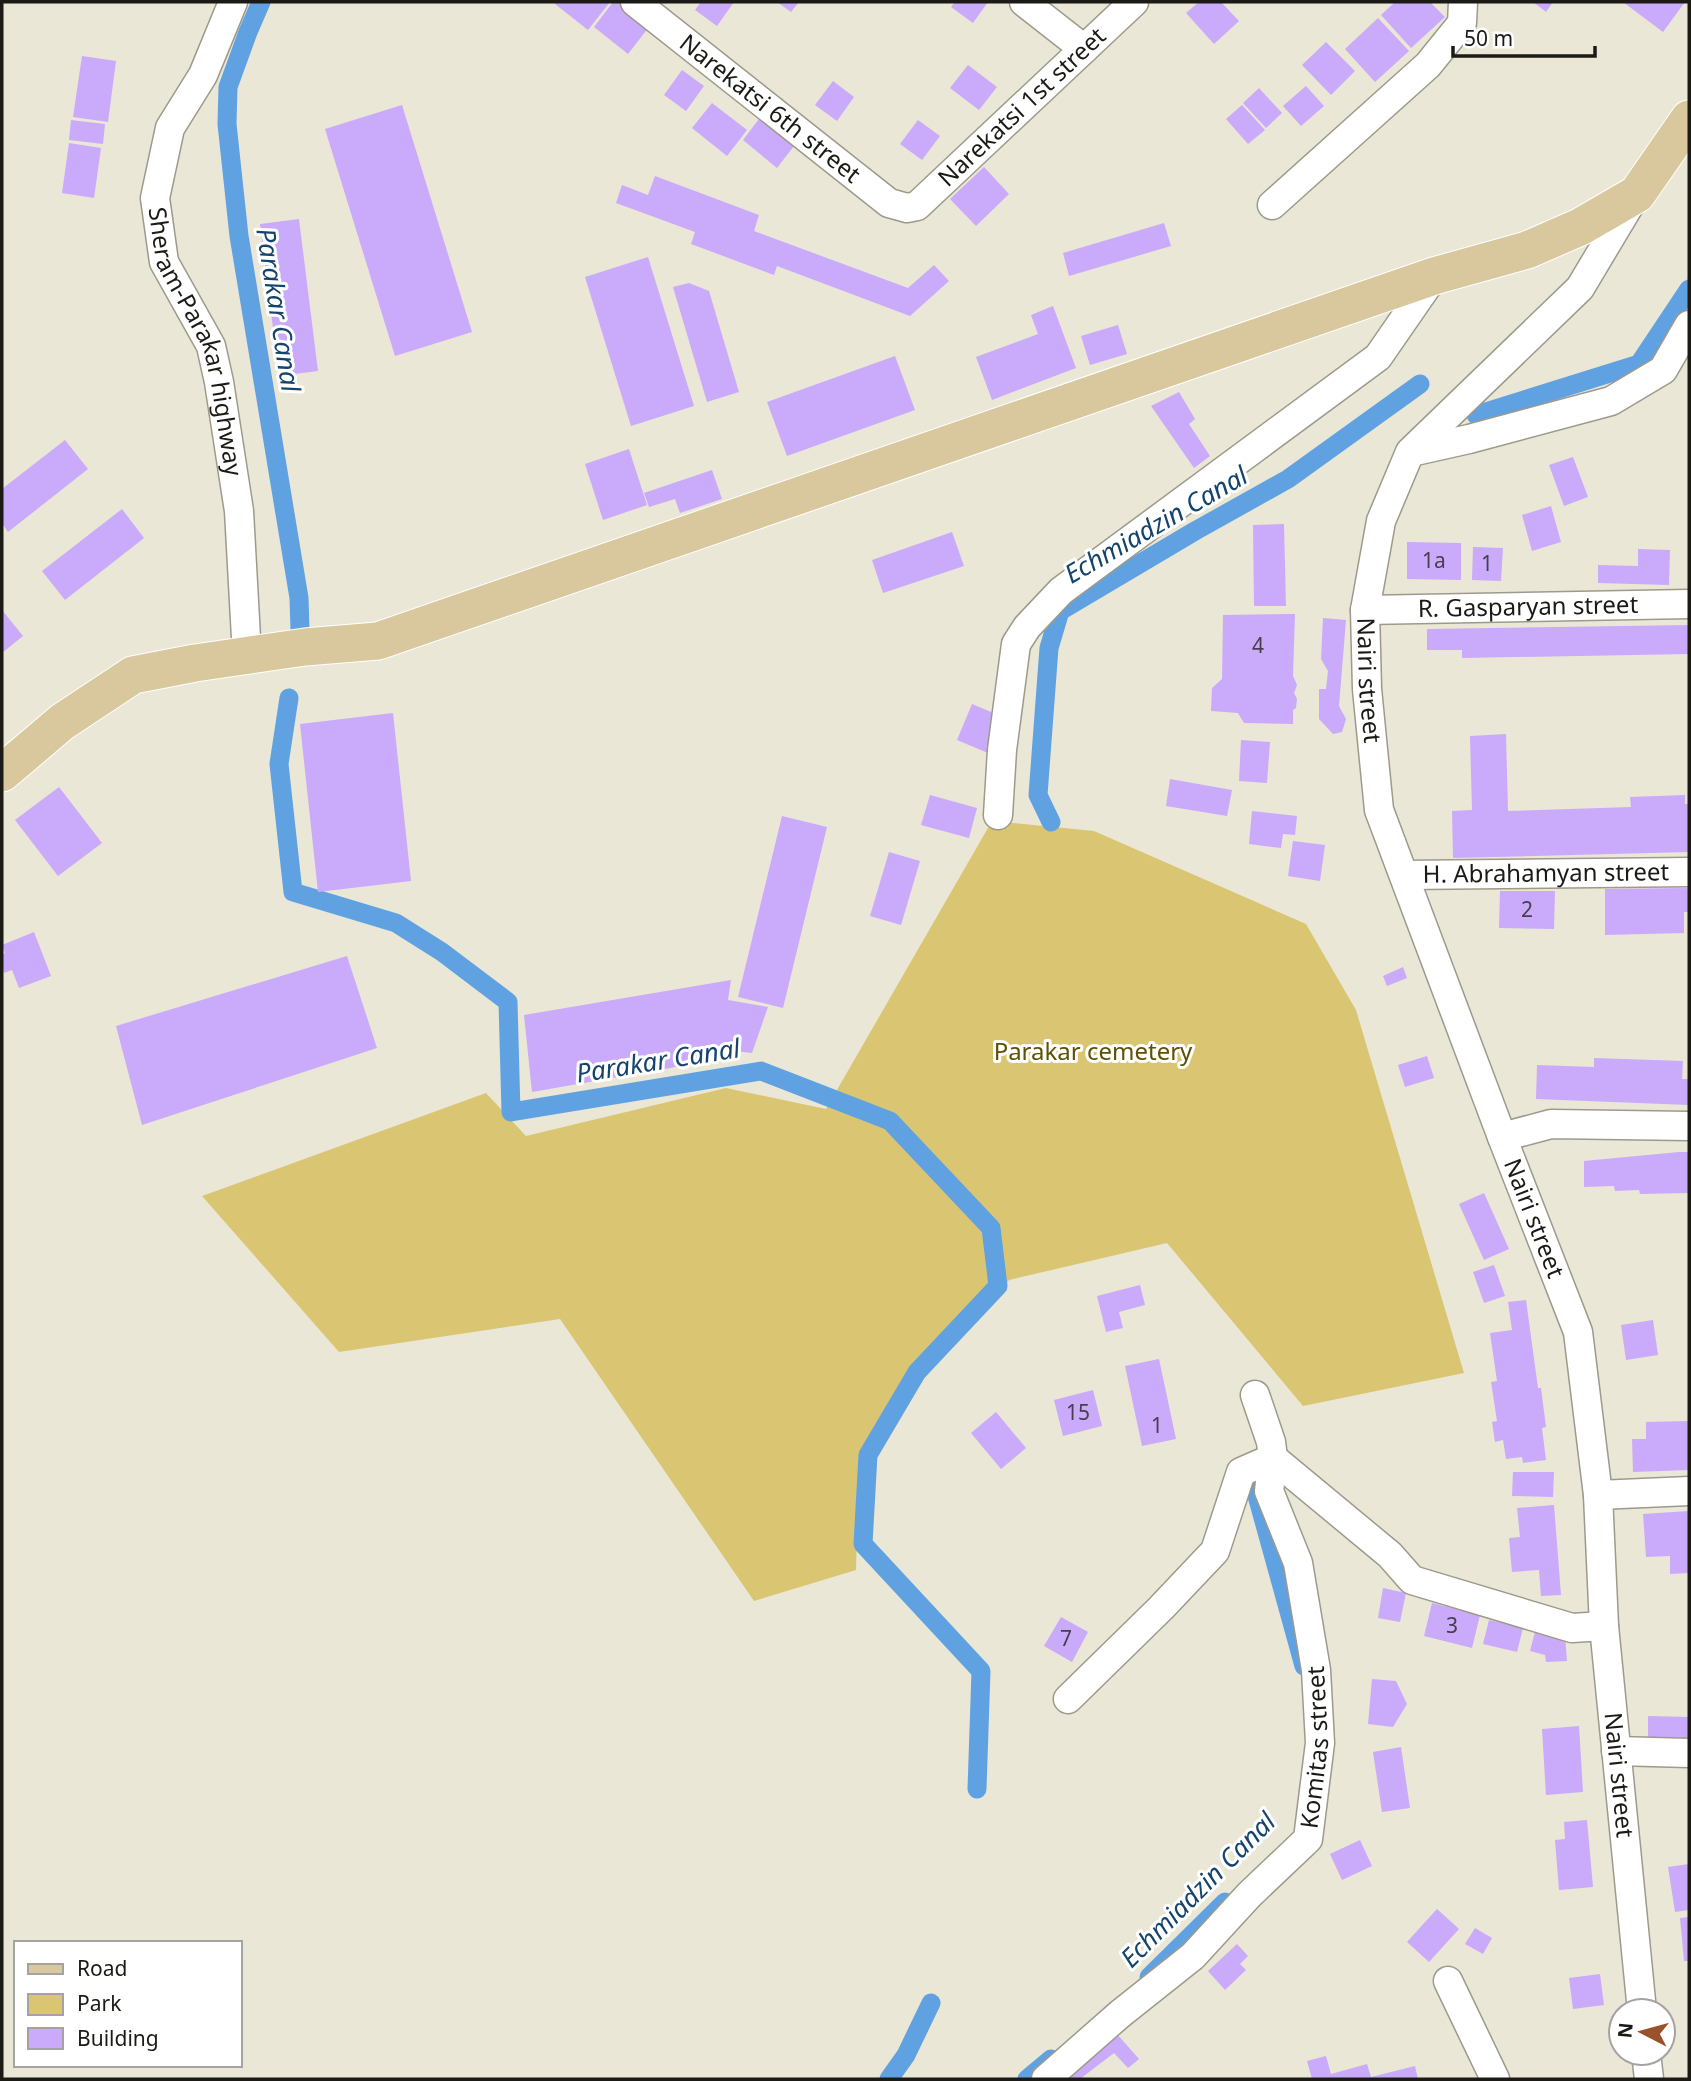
<svg xmlns="http://www.w3.org/2000/svg" width="1691" height="2081" viewBox="0 0 1691 2081" font-family="'Noto Sans',sans-serif">
	<style>
		.green { fill: #dac672 }
		.lines { fill: none; stroke-linecap: round; stroke-linejoin: round }
		.canal { stroke: #60a2e1; stroke-width: 19 }
		.building { fill: #caaafb }
		.minor-casing { stroke: #9e9a8b; stroke-width: 31 }
		.major-casing { stroke: #fff; stroke-width: 39 }
		.minor { stroke: #fff; stroke-width: 28 }
		.major { stroke: #d9c89d; stroke-width: 37 }
		.labels { text-anchor: middle; stroke-width: 6; stroke-linejoin: round; paint-order: stroke }
		.number-label { font-size: 21px; fill: #473e4e }
		.street-label { font-size: 24px; fill: #1b1a14; stroke: #fff }
		.park-label { font-size: 24px; fill: #5f5004; stroke: #fff }
		.water-label { font-size: 26px; font-style: italic; fill: #14446d; stroke: #fff }
	</style>
	<rect width="100%" height="100%" fill="#eae7d6"/>
	<polygon class="green" points="992,821 1094,831 1306,924 1356,1010 1464,1373 1303,1406 1167,1243 1009,1280 859,1454 856,1570 754,1601 560,1319 339,1352 202,1196 486,1093 526,1136 726,1088 826,1109"/>
	<g class="lines">
		<g class="canal">
			<polyline points="261,2 248,32 228,87 227,124 239,236 299,598 300,630"/>
			<polyline points="1476,415 1639,364 1689,289"/>
			<polyline points="289,698 279,764 293,892 396,923 442,952 508,1002 511,1112 761,1071 890,1121 991,1228 998,1286 917,1372 868,1455 863,1544 981,1671 977,1789"/>
			<polyline points="1051,822 1038,795 1049,648 1060,611 1195,531 1288,479 1420,384"/>
			<polyline points="1254,1485 1304,1666"/>
			<polyline points="1149,1977 1225,1902"/>
			<polyline points="889,2079 906,2055 931,2003"/>
			<polyline points="1027,2079 1051,2059"/>
		</g>
	</g>
	<g class="building">
		<polygon points="556,2 610,2 588,30 555,4"/>
		<polygon points="613,2 617,2 649,27 628,54 594,27"/>
		<polygon points="701,2 734,2 717,26 695,10"/>
		<polygon points="777,2 799,2 791,12"/>
		<polygon points="955,2 988,2 973,23 951,7"/>
		<polygon points="1199,2 1221,2 1239,21 1214,44 1186,13"/>
		<polygon points="1395,2 1430,2 1445,17 1411,48 1381,15"/>
		<polygon points="1533,2 1553,2 1546,12"/>
		<polygon points="1623,2 1685,2 1663,32"/>
		<polygon points="1378,18 1409,51 1375,82 1345,49"/>
		<polygon points="1326,42 1355,71 1331,95 1302,65"/>
		<polygon points="82,56 116,61 108,122 73,117"/>
		<polygon points="968,65 997,87 979,110 950,88"/>
		<polygon points="682,70 704,86 686,111 664,95"/>
		<polygon points="833,81 854,97 837,121 815,105"/>
		<polygon points="1306,86 1324,106 1301,126 1283,106"/>
		<polygon points="1259,88 1282,113 1266,128 1243,103"/>
		<polygon points="712,103 747,130 727,156 692,128"/>
		<polygon points="402,105 472,332 395,356 325,129"/>
		<polygon points="1242,105 1265,130 1248,144 1226,119"/>
		<polygon points="762,115 797,142 777,168 743,140"/>
		<polygon points="71,120 105,124 103,144 69,140"/>
		<polygon points="918,120 940,136 922,160 900,144"/>
		<polygon points="69,143 101,148 94,198 62,193"/>
		<polygon points="984,167 1009,194 976,226 950,199"/>
		<polygon points="655,176 759,215 754,231 908,288 934,265 949,281 910,316 777,266 774,275 691,244 695,232 616,203 622,185 648,195"/>
		<polygon points="299,219 318,371 279,376 260,224"/>
		<polygon points="1164,223 1171,246 1069,276 1063,253"/>
		<polygon points="648,257 694,406 631,426 585,277"/>
		<polygon points="689,283 709,291 739,392 707,402 673,287"/>
		<polygon points="1053,306 1076,368 992,400 976,357 1038,334 1031,315"/>
		<polygon points="1118,325 1127,354 1090,365 1081,336"/>
		<polygon points="895,356 915,410 787,456 767,402"/>
		<polygon points="1179,392 1195,419 1189,424 1210,456 1194,468 1151,406"/>
		<polygon points="65,440 88,469 8,532 2,523 2,489"/>
		<polygon points="629,449 647,505 603,520 585,464"/>
		<polygon points="1573,457 1588,497 1564,506 1549,465"/>
		<polygon points="712,470 722,499 680,513 675,499 649,507 644,493"/>
		<polygon points="1551,506 1561,542 1532,551 1522,515"/>
		<polygon points="122,509 144,538 65,600 42,571"/>
		<polygon points="1284,524 1286,606 1254,606 1253,525"/>
		<polygon points="952,532 964,566 883,593 872,560"/>
		<polygon points="1407,542 1461,543 1461,580 1407,579"/>
		<polygon points="1473,547 1503,548 1501,581 1472,580"/>
		<polygon points="1638,549 1670,550 1669,585 1598,583 1598,565 1638,566"/>
		<polygon points="2,610 23,636 2,653"/>
		<polygon points="1295,614 1293,676 1297,685 1294,693 1297,699 1296,708 1293,710 1293,724 1244,723 1238,713 1211,711 1212,688 1222,679 1223,615"/>
		<polygon points="1323,618 1346,620 1339,706 1346,719 1342,732 1333,734 1319,719 1319,689 1326,689 1328,671 1321,659"/>
		<polygon points="1689,625 1689,654 1462,658 1462,650 1427,650 1427,629"/>
		<polygon points="972,704 1003,717 988,753 957,740"/>
		<polygon points="393,713 411,881 318,892 300,724"/>
		<polygon points="1506,734 1508,811 1631,807 1630,797 1685,795 1685,804 1689,804 1689,852 1453,858 1452,811 1472,810 1470,736"/>
		<polygon points="1241,740 1270,742 1267,783 1239,781"/>
		<polygon points="1170,779 1232,790 1227,816 1166,806"/>
		<polygon points="59,787 102,843 58,876 15,820"/>
		<polygon points="930,795 977,808 969,838 921,825"/>
		<polygon points="1252,811 1297,816 1295,835 1283,834 1281,848 1249,844"/>
		<polygon points="782,816 827,827 783,1008 738,997"/>
		<polygon points="1293,841 1325,845 1320,881 1288,876"/>
		<polygon points="889,852 920,861 901,925 870,916"/>
		<polygon points="1689,888 1689,912 1684,912 1684,933 1605,935 1605,889"/>
		<polygon points="1500,891 1555,891 1554,929 1499,928"/>
		<polygon points="34,932 51,976 19,988 12,970 4,973 2,966 2,955 5,953 2,945"/>
		<polygon points="347,956 377,1048 142,1125 116,1026"/>
		<polygon points="1403,967 1407,978 1387,986 1383,976"/>
		<polygon points="731,980 728,1000 768,1007 752,1053 717,1049 716,1060 532,1092 524,1015"/>
		<polygon points="1427,1056 1434,1078 1405,1087 1398,1065"/>
		<polygon points="1594,1058 1683,1061 1682,1079 1689,1079 1689,1105 1536,1099 1537,1065 1594,1067"/>
		<polygon points="1679,1152 1689,1152 1689,1193 1640,1194 1639,1190 1615,1191 1614,1186 1584,1187 1584,1161"/>
		<polygon points="1484,1193 1509,1249 1484,1260 1459,1204"/>
		<polygon points="1494,1265 1505,1296 1484,1303 1473,1272"/>
		<polygon points="1140,1285 1145,1305 1119,1312 1123,1328 1106,1332 1097,1296"/>
		<polygon points="1526,1300 1538,1388 1541,1388 1546,1427 1542,1428 1546,1460 1523,1463 1522,1457 1506,1459 1503,1440 1495,1442 1492,1422 1497,1421 1491,1382 1497,1381 1490,1333 1512,1330 1508,1302"/>
		<polygon points="1653,1320 1658,1355 1626,1360 1621,1325"/>
		<polygon points="1159,1359 1176,1439 1142,1446 1125,1366"/>
		<polygon points="1093,1390 1102,1426 1063,1436 1054,1400"/>
		<polygon points="996,1412 1026,1448 1001,1469 971,1433"/>
		<polygon points="1689,1421 1689,1470 1633,1472 1632,1439 1646,1439 1646,1422"/>
		<polygon points="1513,1472 1554,1472 1553,1497 1512,1496"/>
		<polygon points="1554,1505 1561,1595 1541,1596 1539,1570 1512,1572 1509,1538 1520,1537 1517,1508"/>
		<polygon points="1689,1511 1689,1573 1670,1574 1670,1556 1646,1557 1643,1514"/>
		<polygon points="1383,1588 1406,1593 1400,1622 1378,1618"/>
		<polygon points="1432,1603 1480,1615 1472,1648 1424,1636"/>
		<polygon points="1061,1617 1088,1632 1072,1662 1044,1646"/>
		<polygon points="1489,1620 1523,1628 1517,1652 1483,1644"/>
		<polygon points="1535,1632 1565,1635 1567,1661 1546,1662 1545,1655 1530,1651"/>
		<polygon points="1372,1679 1396,1681 1407,1704 1393,1727 1368,1724"/>
		<polygon points="1648,1716 1689,1717 1689,1741 1648,1741"/>
		<polygon points="1579,1726 1583,1792 1546,1795 1542,1729"/>
		<polygon points="1401,1747 1410,1808 1382,1812 1373,1752"/>
		<polygon points="1587,1820 1593,1887 1559,1890 1555,1840 1565,1839 1564,1822"/>
		<polygon points="1360,1840 1372,1866 1342,1880 1330,1854"/>
		<polygon points="1689,1864 1689,1910 1675,1912 1668,1867"/>
		<polygon points="1437,1909 1459,1929 1429,1962 1407,1942"/>
		<polygon points="1689,1917 1689,1961 1684,1961 1680,1918"/>
		<polygon points="1475,1928 1492,1938 1483,1954 1465,1944"/>
		<polygon points="1237,1944 1248,1956 1240,1964 1246,1970 1225,1990 1208,1971"/>
		<polygon points="1600,1974 1604,2005 1573,2009 1569,1978"/>
		<polygon points="1116,2033 1139,2059 1128,2068 1114,2053 1080,2079 1069,2079 1066,2076"/>
		<polygon points="1326,2056 1331,2074 1367,2064 1371,2077 1415,2066 1418,2079 1312,2079 1307,2061"/>
	</g>
	<g class="lines">
		<g class="minor-casing">
			<g id="minor">
				<path id="s1" d="M 233,2 L 203,75 L 170,128 L 155,198 L 164,262 L 211,346 L 219,382 L 239,511 L 247,656"/>
				<path id="s2" d="M 635,2 L 889,203 L 907,208 L 917,206 L 1134,2"/>
				<polyline points="1024,2 1084,49"/>
				<path id="s3" d="M 1635,196 L 1580,288 L 1410,452 L 1381,521 L 1365,610 L 1367,689 L 1379,810 L 1502,1137 L 1578,1332 L 1598,1495 L 1604,1626 L 1642,2011"/>
				<polyline points="1272,205 1428,65 1462,23 1463,2"/>
				<polyline points="1411,452 1469,439 1611,401 1663,370 1689,325"/>
				<path id="s4" d="M 1365,610 L 1689,604"/>
				<polyline points="998,815 1002,750 1016,644 1027,627 1061,591 1378,357 1434,276"/>
				<path id="s5" d="M 1404,875 L 1689,872"/>
				<polyline points="1502,1137 1551,1124 1689,1126"/>
				<polyline points="1598,1495 1689,1491"/>
				<polyline points="1068,1699 1161,1608 1215,1551 1241,1472 1273,1458 1390,1555 1412,1580 1572,1628 1604,1626"/>
				<polyline points="1616,1751 1689,1753"/>
				<polyline points="1448,1981 1495,2079"/>
				<polyline points="1646,2053 1649,2079"/>
				<path id="s6" d="M 1046,2079 L 1120,2014 L 1193,1956 L 1249,1895 L 1308,1839 L 1320,1743 L 1316,1670 L 1298,1563 L 1269,1491 L 1273,1458 L 1271,1442 L 1255,1395"/>
			</g>
		</g>
		<g class="major-casing">
			<polyline id="major" points="2,773 62,722 133,675 195,663 305,647 378,641 1434,276 1527,250 1580,227 1637,194 1689,119"/>
		</g>
		<use href="#minor" class="minor"/>
		<use href="#major" class="major"/>
	</g>
	<g class="labels">
		<g class="number-label">
			<text x="1434" y="568">1a</text>
			<text x="1487" y="571">1</text>
			<text x="1258" y="653">4</text>
			<text x="1527" y="917">2</text>
			<text x="1078" y="1420">15</text>
			<text x="1157" y="1433">1</text>
			<text x="1452" y="1633">3</text>
			<text x="1066" y="1646">7</text>
		</g>
		<g class="street-label">
			<text dy="8" stroke="none"><textPath href="#s2" startOffset="172">Narekatsi 6th street</textPath></text>
			<text dy="8" stroke="none"><textPath href="#s2" startOffset="497">Narekatsi 1st street</textPath></text>
			<text dy="8" stroke="none"><textPath href="#s1" startOffset="364">Sheram-Parakar highway</textPath></text>
			<text dy="8" stroke="none"><textPath href="#s4" startOffset="163">R. Gasparyan street</textPath></text>
			<text dy="8" stroke="none"><textPath href="#s3" startOffset="579">Nairi street</textPath></text>
			<text dy="8" stroke="none"><textPath href="#s5" startOffset="142">H. Abrahamyan street</textPath></text>
			<text dy="8" stroke="none"><textPath href="#s3" startOffset="1146">Nairi street</textPath></text>
			<text dy="8" stroke="none"><textPath href="#s6" startOffset="448">Komitas street</textPath></text>
			<text dy="8" stroke="none"><textPath href="#s3" startOffset="1713">Nairi street</textPath></text>
		</g>
		<g class="park-label">
			<text x="1093" y="1060">Parakar cemetery</text>
		</g>
		<g class="water-label">
			<text transform="translate(278 310) rotate(81)" y="9">Parakar Canal</text>
			<text transform="translate(1156 525) rotate(-30)" y="9">Echmiadzin Canal</text>
			<text transform="translate(658 1061) rotate(-9)" y="9">Parakar Canal</text>
			<text transform="translate(1198 1890) rotate(-45)" y="9">Echmiadzin Canal</text>
		</g>
	</g>
	<rect width="1691" height="2081" fill="none" stroke="#1b1a14" stroke-width="7"/>
	<rect x="14" y="1941" width="228" height="126" fill="#ffffff" stroke="#a4a3a1" stroke-width="2"/>
	<rect x="28" y="1964" width="35" height="10" fill="#d9c89d" stroke="#a4a3a1" stroke-width="2"/>
	<text x="77" y="1976" font-size="21" fill="#1b1a14">Road</text>
	<rect x="28" y="1994" width="35" height="21" fill="#dac672" stroke="#a4a3a1" stroke-width="2"/>
	<text x="77" y="2011" font-size="21" fill="#1b1a14">Park</text>
	<rect x="28" y="2028" width="35" height="21" fill="#caaafb" stroke="#a4a3a1" stroke-width="2"/>
	<text x="77" y="2046" font-size="21" fill="#1b1a14">Building</text>
	<g transform="translate(1642 2032) rotate(276)"><circle r="33" fill="#ffffff" stroke="#a4a3a1" stroke-width="2"/>
	<path d="M0-5L12 26L0 18L-12 26Z" fill="#99532b"/>
	<text y="-10" font-size="19" font-weight="bold" text-anchor="middle" fill="#1b1a14">N</text>
	</g>
	<path d="M1453 46v10h142v-10" fill="none" stroke="#1b1a14" stroke-width="3.5"/>
	<text x="1464" y="46" font-size="21" fill="#1b1a14" stroke="#ffffff" stroke-width="5" paint-order="stroke">50 m</text>
</svg>
